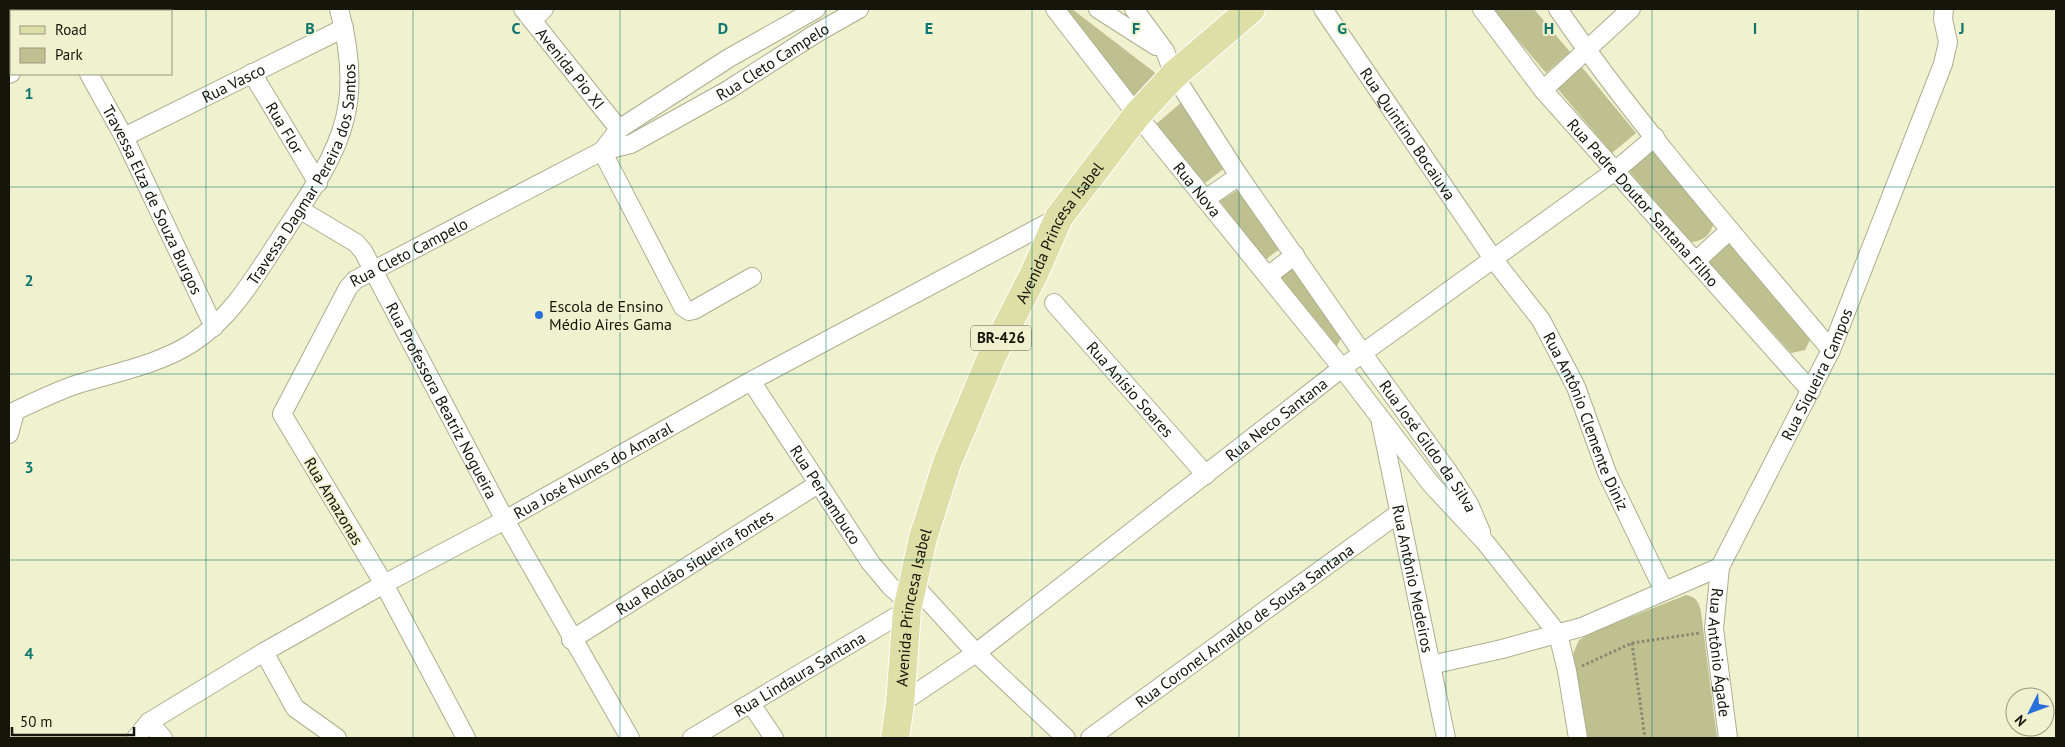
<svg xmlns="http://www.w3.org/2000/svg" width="2065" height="747" viewBox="0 0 2065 747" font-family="'PT Sans',sans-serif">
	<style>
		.green { fill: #bfc090 }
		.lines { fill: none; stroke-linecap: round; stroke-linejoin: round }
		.street-casing { stroke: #adae8e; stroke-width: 20 }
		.primary-casing { stroke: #fff; stroke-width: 30 }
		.path { stroke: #878870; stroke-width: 3; stroke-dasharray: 2.5 2.5; stroke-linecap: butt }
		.street { stroke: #fff; stroke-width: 18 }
		.primary { stroke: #dedfa7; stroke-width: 28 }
		.grid { fill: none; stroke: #0f766e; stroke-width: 1; stroke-opacity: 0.55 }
		.poi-dot { fill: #286fdb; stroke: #f0f1cf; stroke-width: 2 }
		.labels { text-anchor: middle; stroke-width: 4; stroke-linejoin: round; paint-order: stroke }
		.shield { fill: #f0f1cf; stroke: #575744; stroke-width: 1 }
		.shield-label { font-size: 15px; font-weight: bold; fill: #151509 }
		.street-label { font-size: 16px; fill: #151509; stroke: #f0f1cf }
		.poi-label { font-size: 16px; fill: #151509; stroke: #f0f1cf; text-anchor: start }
		.grid-label { font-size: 16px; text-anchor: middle; font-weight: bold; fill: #0f766e; stroke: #f0f1cf; stroke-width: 4; stroke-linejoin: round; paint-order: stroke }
	</style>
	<rect width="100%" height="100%" fill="#f0f1cf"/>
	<g class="green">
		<polygon points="1063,9 1072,9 1158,75 1136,99"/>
		<polygon points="1492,9 1534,9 1570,52 1546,73"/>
		<polygon points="1581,66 1636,133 1612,153 1557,88"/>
		<polygon points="1182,102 1226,167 1205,183 1155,125"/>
		<path d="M 1655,149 L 1714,221 C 1711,235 1704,241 1691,242 L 1629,171 Z"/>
		<polygon points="1241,188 1281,248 1265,260 1220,201"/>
		<polygon points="1726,240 1811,338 1805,350 1791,353 1706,259"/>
		<polygon points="1295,264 1344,332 1337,346 1280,277"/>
		<path d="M 1686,595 C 1696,597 1699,602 1701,612 L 1717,738 L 1585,738 L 1573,654 L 1579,640 L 1593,632 Z"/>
	</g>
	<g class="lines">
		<g class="street-casing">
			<g id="street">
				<polyline points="9,9 11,12"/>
				<path id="s1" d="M 523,9 L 619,129"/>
				<path id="s2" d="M 1055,9 L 1137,115 L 1342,368 L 1431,484 L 1485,542 L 1558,634 L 1567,671 L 1578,738"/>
				<polyline points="1098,9 1156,46"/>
				<path id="s3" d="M 1134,9 L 1165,51 L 1174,75 L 1239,176 L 1363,354 L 1447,470 L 1469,504 L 1481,532"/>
				<path id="s4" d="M 1323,9 L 1494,260 L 1541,320 L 1576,387 L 1607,473 L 1664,591"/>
				<path id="s5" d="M 1482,9 L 1543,90 L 1811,391"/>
				<path d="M 1558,9 C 1639,127 1739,240 1831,350"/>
				<polyline points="123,11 128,9"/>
				<polyline points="532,20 544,9"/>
				<path id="s6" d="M 252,73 L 318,183"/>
				<polyline points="9,74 11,73"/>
				<path id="s7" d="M 89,74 L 124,137 L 214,327"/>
				<polyline points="1543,90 1631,9"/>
				<path id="s8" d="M 124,137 L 344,28"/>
				<polyline points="602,151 619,129 729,58 816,9"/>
				<polyline points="602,151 683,307 689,311 694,310 752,277"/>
				<polyline points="1207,198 1239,176"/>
				<path id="s9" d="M 299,209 L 356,243 L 363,251 L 505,520 L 630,738"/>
				<polyline points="1696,261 1730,230"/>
				<polyline points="1268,276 1295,255"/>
				<path id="s10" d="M 1054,303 L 1206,475"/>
				<path id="s11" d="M 751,381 L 870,562 L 891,587 L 908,602"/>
				<path id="s12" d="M 9,414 C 30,404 52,393 75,385 C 113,373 158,365 192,343 C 234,316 256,274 283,234 C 310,192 341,153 348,103 C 352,72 347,38 339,9"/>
				<path id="s13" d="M 1381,423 L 1446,738"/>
				<polyline points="9,434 15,412"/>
				<path id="s14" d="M 1720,567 L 1714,629 L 1728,738"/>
				<polyline points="912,583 976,653 1066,738"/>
				<path id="s15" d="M 571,640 L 818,484"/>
				<polyline points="264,652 295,708 337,738"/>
				<path id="s16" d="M 1431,665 L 1502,649 L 1582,627 L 1720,567 L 1831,350 L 1943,64 L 1948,42 L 1943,19 L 1944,9"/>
				<polyline points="751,704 774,738"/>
				<path id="s17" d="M 900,704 L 976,653 L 1342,368 L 1615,171 L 1655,137"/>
				<polyline points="149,722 163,738"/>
				<path id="s18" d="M 136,738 L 149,722 L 264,652 L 384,584 L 505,520 L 751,381 L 1059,217"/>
				<path id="s19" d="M 466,738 L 384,584 L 282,414 L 348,288 L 355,280 L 602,151 L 631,144 L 728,90 L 815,34 L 859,9"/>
				<path id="s20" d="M 692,738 L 907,610"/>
				<path id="s21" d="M 1090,738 L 1399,513"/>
			</g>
		</g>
		<g class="primary-casing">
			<g id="primary">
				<path id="s22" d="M 895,738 L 900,704 L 907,610 L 923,538 L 947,463 L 992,356 L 1034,274 L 1059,217 L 1137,115 L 1174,75 L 1251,9"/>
			</g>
		</g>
		<g class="path">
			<polyline points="1632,643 1645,738"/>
			<polyline points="1582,666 1632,643 1700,633"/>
		</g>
		<use href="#street" class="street"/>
		<use href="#primary" class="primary"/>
	</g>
	<path class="grid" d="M 206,9 L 206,738M 413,9 L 413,738M 620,9 L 620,738M 826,9 L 826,738M 1032,9 L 1032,738M 1239,9 L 1239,738M 1446,9 L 1446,738M 1652,9 L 1652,738M 1858,9 L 1858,738M 9,187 L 2056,187M 9,374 L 2056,374M 9,560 L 2056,560"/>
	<circle class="poi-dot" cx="539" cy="315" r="5"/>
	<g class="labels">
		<rect class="shield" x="971" y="325.5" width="60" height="25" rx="4"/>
		<g class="shield-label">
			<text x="1001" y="343">BR-426</text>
		</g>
		<g class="street-label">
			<text dy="6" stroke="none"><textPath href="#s19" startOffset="998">Rua Cleto Campelo</textPath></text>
			<text dy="6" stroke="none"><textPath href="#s1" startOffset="76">Avenida Pio XI</textPath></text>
			<text dy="6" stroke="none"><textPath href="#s8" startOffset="122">Rua Vasco</textPath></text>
			<text dy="6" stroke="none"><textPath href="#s6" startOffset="64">Rua Flor</textPath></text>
			<text dy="6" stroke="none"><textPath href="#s4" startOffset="151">Rua Quintino Bocaiuva</textPath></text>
			<text dy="6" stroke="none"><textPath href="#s12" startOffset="404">Travessa Dagmar Pereira dos Santos</textPath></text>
			<text dy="6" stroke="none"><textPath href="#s2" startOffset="230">Rua Nova</textPath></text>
			<text dy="6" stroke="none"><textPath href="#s7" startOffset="141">Travessa Elza de Souza Burgos</textPath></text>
			<text dy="6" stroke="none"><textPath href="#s5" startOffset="252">Rua Padre Doutor Santana Filho</textPath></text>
			<text dy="6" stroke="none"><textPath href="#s22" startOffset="538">Avenida Princesa Isabel</textPath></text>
			<text dy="6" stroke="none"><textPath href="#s19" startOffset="586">Rua Cleto Campelo</textPath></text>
			<text dy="6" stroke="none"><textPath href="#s16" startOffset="522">Rua Siqueira Campos</textPath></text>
			<text dy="6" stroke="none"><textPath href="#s10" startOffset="115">Rua Anísio Soares</textPath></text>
			<text dy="6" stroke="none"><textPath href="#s9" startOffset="246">Rua Professora Beatriz Nogueira</textPath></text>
			<text dy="6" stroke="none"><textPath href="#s17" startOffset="472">Rua Neco Santana</textPath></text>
			<text dy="6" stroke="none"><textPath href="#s4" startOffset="491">Rua Antônio Clemente Diniz</textPath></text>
			<text dy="6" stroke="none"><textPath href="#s3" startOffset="528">Rua José Gildo da Silva</textPath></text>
			<text dy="6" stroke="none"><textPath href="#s18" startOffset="531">Rua José Nunes do Amaral</textPath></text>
			<text dy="6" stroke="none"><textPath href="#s11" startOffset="136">Rua Pernambuco</textPath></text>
			<text transform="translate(334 501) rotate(59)" y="6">Rua Amazonas</text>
			<text dy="6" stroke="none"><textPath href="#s15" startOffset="146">Rua Roldão siqueira fontes</textPath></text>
			<text dy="6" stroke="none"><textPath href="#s13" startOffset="159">Rua Antônio Medeiros</textPath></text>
			<text dy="6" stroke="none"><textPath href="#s22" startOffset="132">Avenida Princesa Isabel</textPath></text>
			<text dy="6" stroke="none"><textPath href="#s21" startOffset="191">Rua Coronel Arnaldo de Sousa Santana</textPath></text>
			<text dy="6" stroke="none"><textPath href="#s14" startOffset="86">Rua Antônio Ágade</textPath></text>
			<text dy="6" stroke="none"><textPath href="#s20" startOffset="125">Rua Lindaura Santana</textPath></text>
		</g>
		<g class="poi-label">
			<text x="549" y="312">Escola de Ensino<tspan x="549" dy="18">Médio Aires Gama</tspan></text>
		</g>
	</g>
	<g class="grid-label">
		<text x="310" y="34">B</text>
		<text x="516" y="34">C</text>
		<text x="723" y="34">D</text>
		<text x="929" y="34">E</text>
		<text x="1136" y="34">F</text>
		<text x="1342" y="34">G</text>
		<text x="1549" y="34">H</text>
		<text x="1755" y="34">I</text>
		<text x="1962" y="34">J</text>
		<text x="29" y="99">1</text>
		<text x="29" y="286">2</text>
		<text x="29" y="473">3</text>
		<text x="29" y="659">4</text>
	</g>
	<rect width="2065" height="747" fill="none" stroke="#151509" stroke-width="20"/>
	<rect x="10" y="10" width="162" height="65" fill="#f0f1cf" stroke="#989980"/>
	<rect x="20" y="26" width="25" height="8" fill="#dedfa7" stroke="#989980"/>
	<text x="55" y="35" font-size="15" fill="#151509">Road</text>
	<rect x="20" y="48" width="25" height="15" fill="#bfc090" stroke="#989980"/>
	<text x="55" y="60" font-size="15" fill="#151509">Park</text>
	<g transform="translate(2030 712) rotate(228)"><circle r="24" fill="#f0f1cf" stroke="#989980"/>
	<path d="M0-4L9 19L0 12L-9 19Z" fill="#286fdb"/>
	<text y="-8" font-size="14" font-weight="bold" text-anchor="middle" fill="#151509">N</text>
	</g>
	<path d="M12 727v8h122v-8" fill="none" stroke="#151509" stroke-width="2.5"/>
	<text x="20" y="727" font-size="15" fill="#151509" stroke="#f0f1cf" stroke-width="4" paint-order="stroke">50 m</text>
</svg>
